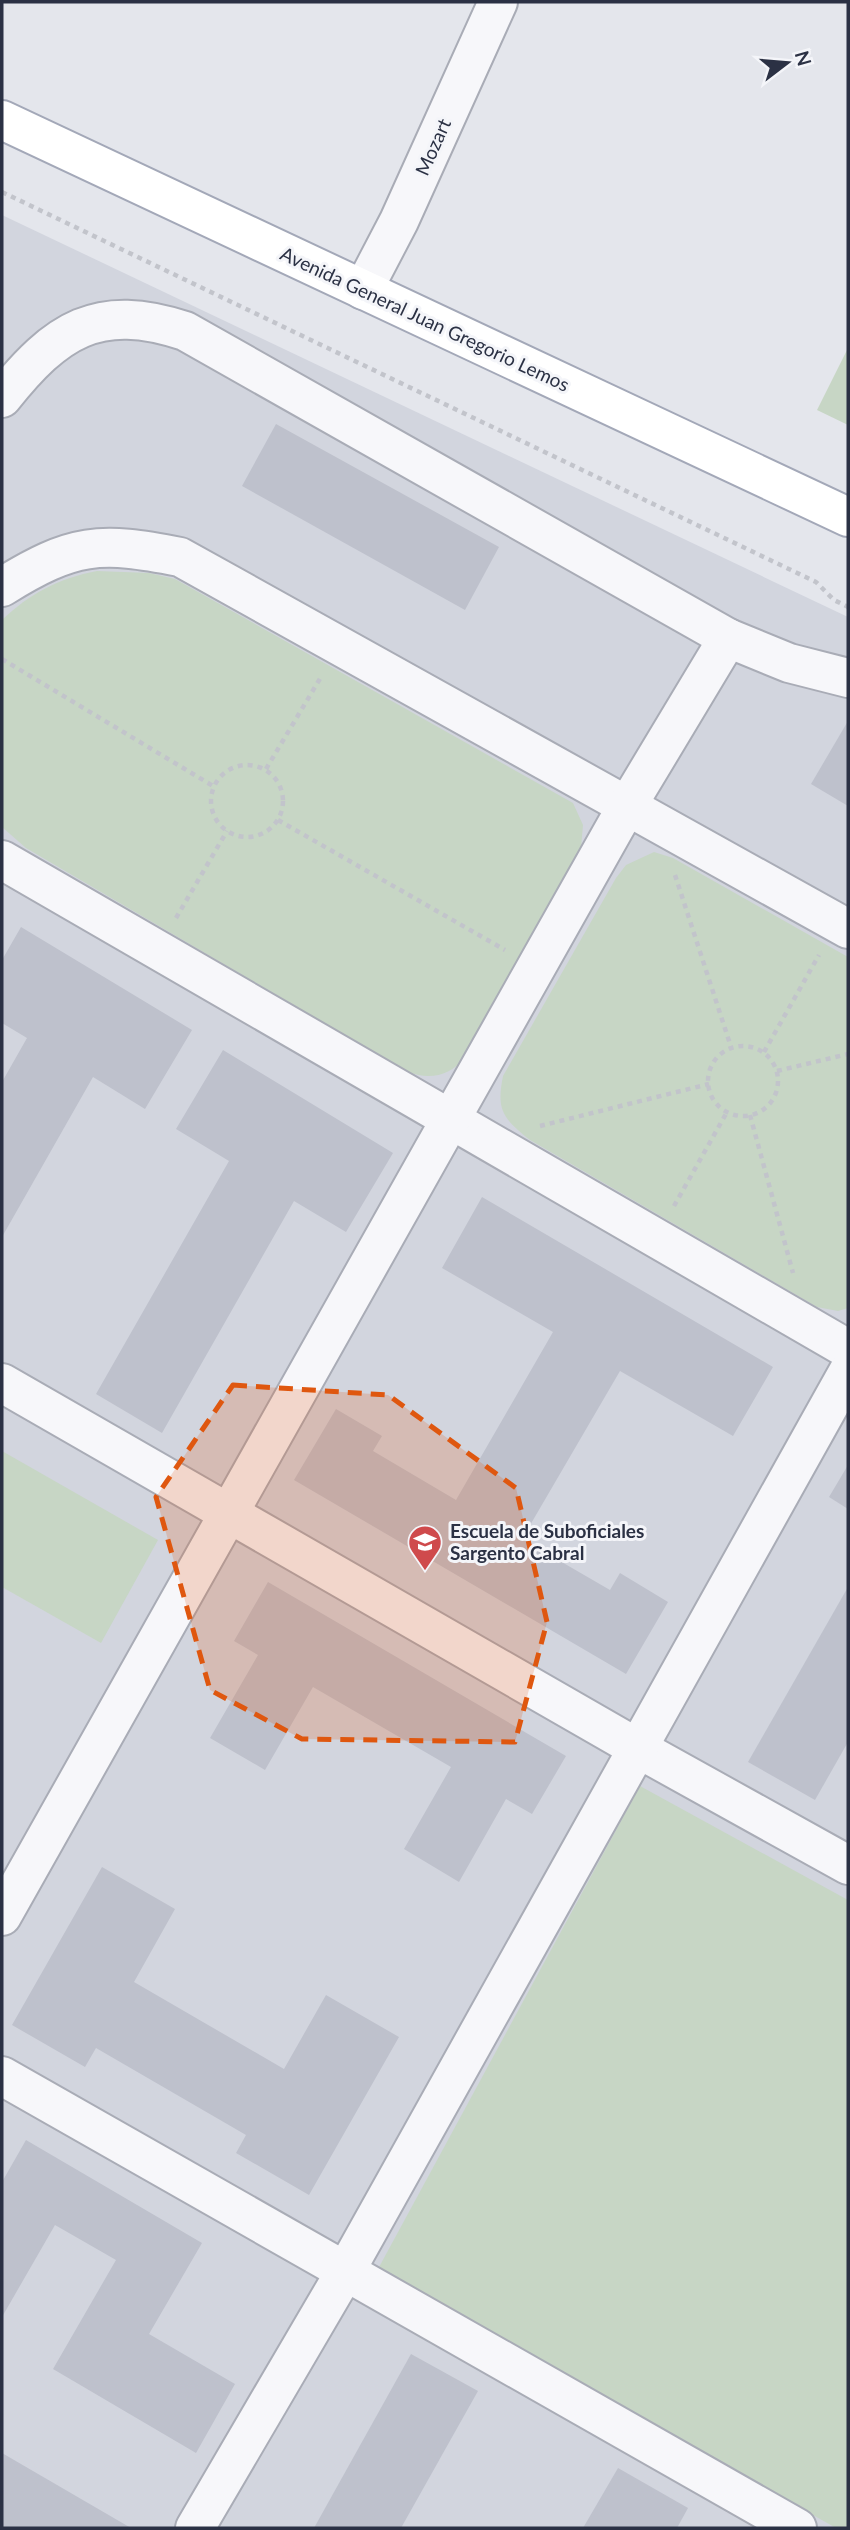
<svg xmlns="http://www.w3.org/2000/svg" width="850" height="2530" viewBox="0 0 850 2530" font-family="Lato,sans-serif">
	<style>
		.built { fill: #d2d5de }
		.green { fill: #c7d6c5 }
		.building { fill: #bec1cc }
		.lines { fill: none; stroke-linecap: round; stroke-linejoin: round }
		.minor-casing { stroke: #a9acb6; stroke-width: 42 }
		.major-casing { stroke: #a3a8b8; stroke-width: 42 }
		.path { stroke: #c2c4cb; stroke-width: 4.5; stroke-dasharray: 5 5; stroke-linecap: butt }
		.minor { stroke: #f7f7fa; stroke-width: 38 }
		.major { stroke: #fff; stroke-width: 38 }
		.marked { fill: #df570f; fill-opacity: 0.2; stroke: #df570f; stroke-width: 5; stroke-dasharray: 14 9; stroke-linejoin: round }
		.labels { text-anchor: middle; stroke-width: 6; stroke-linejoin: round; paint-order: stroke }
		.street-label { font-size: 19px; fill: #2b3144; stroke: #f4f5f9 }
		.poi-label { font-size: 19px; font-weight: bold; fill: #2b3144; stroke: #f4f5f9; text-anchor: start }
	</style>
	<rect width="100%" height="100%" fill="#e4e6ec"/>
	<polygon class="built" points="2,215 848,617 848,2528 2,2528"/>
	<g class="green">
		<polygon points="848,348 848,425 817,410"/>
		<path d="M 97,571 L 149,573 L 175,579 L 573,803 L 583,825 L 581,848 L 465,1058 C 449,1076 429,1081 406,1071 L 26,848 L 2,827 L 2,620 C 29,594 59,578 97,571 Z"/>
		<path d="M 654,852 L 673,858 L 848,957 L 848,1308 L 838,1311 L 817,1307 L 530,1140 C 503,1118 496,1111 503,1076 L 616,878 L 626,865 Z"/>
		<polygon points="2,1451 158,1540 101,1643 2,1587"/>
		<polygon points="640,1786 848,1900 848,2528 836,2528 378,2269"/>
	</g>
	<g class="building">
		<polygon points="276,424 499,547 465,610 242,486"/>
		<polygon points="848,721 848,806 811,784"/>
		<polygon points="21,927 192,1030 145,1109 93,1077 2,1237 2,1082 27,1038 2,1023 2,960"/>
		<polygon points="223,1050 393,1153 346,1232 294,1201 162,1433 96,1394 229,1161 176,1129"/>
		<polygon points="482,1197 773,1367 733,1436 620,1371 522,1539 610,1590 620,1573 668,1602 626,1674 294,1480 336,1409 382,1436 373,1451 456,1500 553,1332 442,1268"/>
		<polygon points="848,1465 848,1509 829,1497"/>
		<polygon points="268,1582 566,1756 532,1814 506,1799 459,1882 404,1849 451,1767 313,1687 265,1770 210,1738 258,1655 234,1641"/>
		<polygon points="848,1587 848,1742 815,1800 748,1762"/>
		<polygon points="102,1867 175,1909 134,1982 284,2069 326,1995 399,2037 309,2195 236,2153 246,2135 96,2048 85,2067 12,2025"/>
		<polygon points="26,2140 202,2243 149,2334 235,2384 196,2453 53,2369 116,2260 55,2225 2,2317 2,2182"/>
		<polygon points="411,2354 478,2391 401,2528 314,2528"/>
		<polygon points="2,2453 131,2528 2,2528"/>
		<polygon points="618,2468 688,2508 677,2528 583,2528"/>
	</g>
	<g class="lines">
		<g class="minor-casing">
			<g id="minor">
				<polyline points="363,290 399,221 498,2"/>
				<path d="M 2,398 C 56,330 98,302 185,331 L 728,638"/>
				<path d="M 2,587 C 73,543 99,541 180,557 L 848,929"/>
				<polyline points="2,860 848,1349"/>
				<polyline points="2,1383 639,1749 848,1865"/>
				<polyline points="2,1916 627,806 728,638 789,663 848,678"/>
				<polyline points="2,2076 797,2528"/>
				<polyline points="195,2528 345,2272 848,1372"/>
			</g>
		</g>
		<g class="major-casing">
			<polyline id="major" points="2,120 848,517"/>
		</g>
		<g class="path">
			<polyline points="2,192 816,582 834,600 848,607"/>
			<polyline points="2,659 213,786"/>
			<circle cx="247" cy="801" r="36"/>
			<polyline points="266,769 321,677"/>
			<polyline points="278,820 505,950"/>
			<polyline points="675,875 731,1047"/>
			<polyline points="176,918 227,831"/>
			<circle cx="743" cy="1081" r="35"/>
			<polyline points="764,1052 819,955"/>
			<polyline points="777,1071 848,1054"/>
			<polyline points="750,1115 793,1273"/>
			<polyline points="540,1126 709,1084"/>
			<polyline points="674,1206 727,1112"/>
		</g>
		<use href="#minor" class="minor"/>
		<use href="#major" class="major"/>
	</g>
	<path class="marked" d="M 233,1385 L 388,1395 L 516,1488 L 547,1622 L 515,1742 L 302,1739 L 210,1690 L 156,1497 Z"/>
	<defs>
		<g id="school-pin" transform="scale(1.75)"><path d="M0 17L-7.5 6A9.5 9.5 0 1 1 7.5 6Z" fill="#cf4a4c" stroke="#f4f5f9"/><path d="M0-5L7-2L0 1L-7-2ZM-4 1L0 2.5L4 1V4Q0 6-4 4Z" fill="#fff"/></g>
	</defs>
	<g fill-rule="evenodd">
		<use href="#school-pin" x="425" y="1542"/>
	</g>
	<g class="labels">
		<g class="street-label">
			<text transform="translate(433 147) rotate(-66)" y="7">Mozart</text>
			<text transform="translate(425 319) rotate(25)" y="7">Avenida General Juan Gregorio Lemos</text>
		</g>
		<g class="poi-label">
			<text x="450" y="1538">Escuela de Suboficiales<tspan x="450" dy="22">Sargento Cabral</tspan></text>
		</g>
	</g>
	<rect width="850" height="2530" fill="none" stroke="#2b3144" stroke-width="7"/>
	<g transform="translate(787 63) rotate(74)" stroke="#f4f5f9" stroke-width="5" paint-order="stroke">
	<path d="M0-5L12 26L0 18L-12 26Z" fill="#2b3144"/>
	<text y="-10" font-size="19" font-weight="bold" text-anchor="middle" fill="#2b3144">N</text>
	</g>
</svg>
